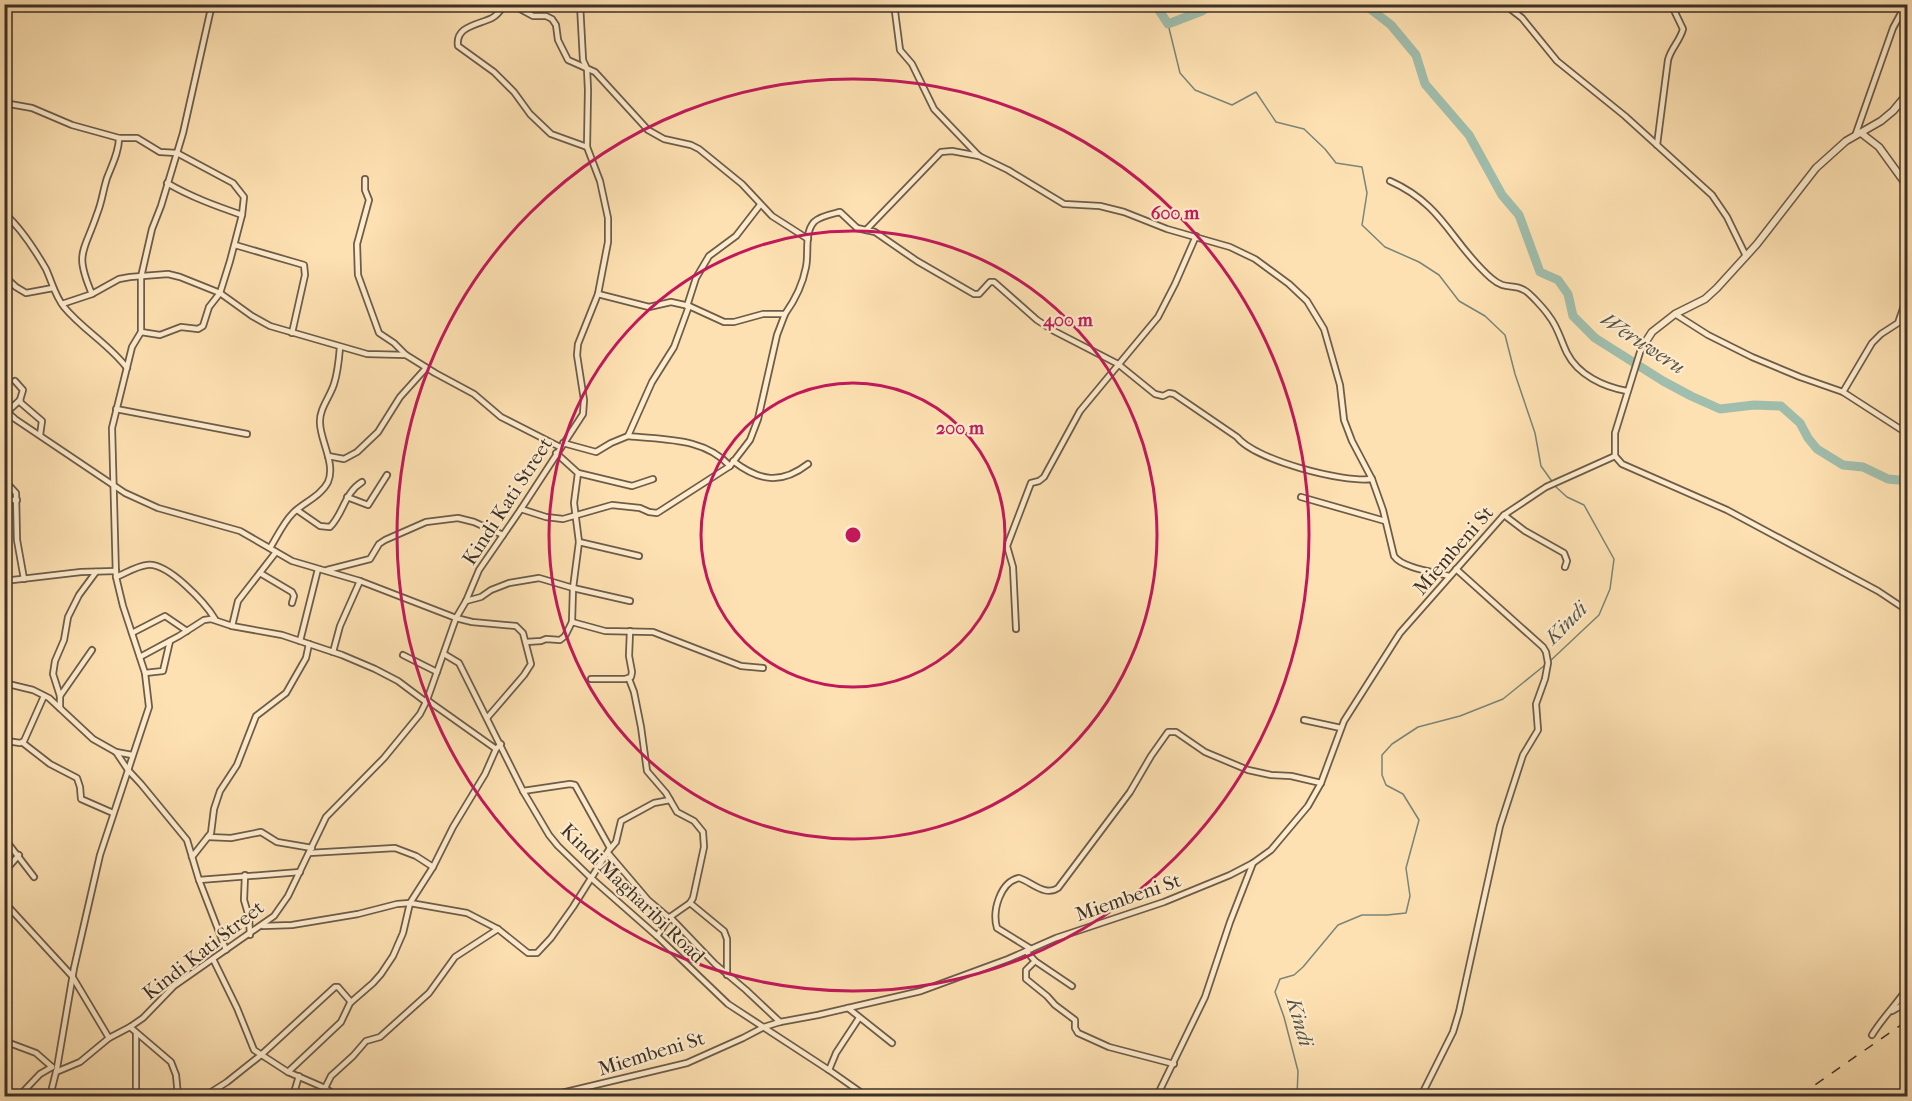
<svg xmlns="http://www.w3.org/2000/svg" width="1912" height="1101" viewBox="0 0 1912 1101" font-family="'IM FELL French Canon',serif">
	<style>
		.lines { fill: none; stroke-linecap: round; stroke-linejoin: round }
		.stream { stroke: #788578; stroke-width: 1.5 }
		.river { stroke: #a0bead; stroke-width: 9 }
		.minor-casing { stroke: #6c5c4a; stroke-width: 8 }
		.tertiary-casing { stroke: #6c5c4a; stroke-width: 9 }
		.minor { stroke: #feeccd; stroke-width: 4.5 }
		.tertiary { stroke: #feeccd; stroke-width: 6 }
		.rail { stroke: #3c3028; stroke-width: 1.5; stroke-dasharray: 10 10; stroke-linecap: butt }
		.ring { fill: none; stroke: #c2185b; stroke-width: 3 }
		.labels { text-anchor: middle; stroke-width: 4.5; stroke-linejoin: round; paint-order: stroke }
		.street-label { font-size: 20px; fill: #3c3028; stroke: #feeccd }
		.water-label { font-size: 21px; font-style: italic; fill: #555449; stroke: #feeccd }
		.centre { fill: #c2185b; stroke: #feeccd; stroke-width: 3 }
		.ring-label { font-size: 18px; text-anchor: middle; font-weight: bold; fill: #c2185b; stroke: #feeccd; stroke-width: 4.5; stroke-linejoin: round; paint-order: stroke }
	</style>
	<rect width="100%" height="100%" fill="#fee1b2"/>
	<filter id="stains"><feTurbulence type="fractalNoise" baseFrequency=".00333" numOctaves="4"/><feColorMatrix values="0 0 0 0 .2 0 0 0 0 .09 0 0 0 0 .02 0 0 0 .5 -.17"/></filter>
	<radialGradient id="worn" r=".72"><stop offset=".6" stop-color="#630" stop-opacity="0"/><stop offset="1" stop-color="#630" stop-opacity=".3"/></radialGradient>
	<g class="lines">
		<g class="stream">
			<polyline points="1168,24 1180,73 1195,90 1232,105 1256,92 1276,122 1304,129 1325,149 1336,163 1362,167 1367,193 1362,225 1385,247 1419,262 1439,275 1459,301 1485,316 1505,335 1515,374 1535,433 1541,466 1556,487 1567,497 1584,505 1614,559 1610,589 1599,615 1549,662"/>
			<polyline points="1297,1096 1298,1071 1284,1017 1275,992 1280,979 1294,975 1303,967 1338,925 1362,915 1387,915 1406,913 1410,896 1406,868 1419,820 1403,794 1386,785 1382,775 1382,755 1392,744 1418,727 1460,716 1503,699 1545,665"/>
		</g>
		<g class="river">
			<polyline points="1155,4 1168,24 1202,11 1213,4"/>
			<polyline points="1364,4 1391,25 1416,55 1425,84 1469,135 1502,195 1519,215 1540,272 1558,280 1568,294 1573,316 1595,338 1663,381 1691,396 1720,409 1754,405 1781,406 1800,423 1808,438 1817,449 1843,465 1863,467 1888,479 1908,481"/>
		</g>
		<g class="minor-casing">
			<g id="minor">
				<path d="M 505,4 C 501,10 498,15 492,18 C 478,25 455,26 458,46 L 494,72 L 514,92 L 530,114 L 551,134 L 587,147"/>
				<polyline points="511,4 533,16 546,16 552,19 556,25 558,40 568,60 595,72 648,130 664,139 691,145 699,149 742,184 772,216 808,239"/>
				<path d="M 894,4 L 900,50 L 912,64 L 934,109 L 979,156 L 1008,170 L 1064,204 L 1100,206 L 1124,212 L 1167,229 L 1230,247 L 1255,259 L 1289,284 L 1307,301 L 1324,329 L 1340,385 L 1344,420 L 1352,441 L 1372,479 L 1383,510 L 1394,556 C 1402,568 1434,572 1449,576"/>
				<polyline points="1438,4 1446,7 1454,4"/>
				<polyline points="1504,4 1522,18 1557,61 1625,116 1712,195 1727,217 1746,256"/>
				<path d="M 4,103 L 32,108 L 72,125 L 119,138 C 119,152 112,165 107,178 C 103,190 102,202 97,214 C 84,253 74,252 92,294"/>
				<polyline points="1855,136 1893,28 1906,4"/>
				<polyline points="119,138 137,138 160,152 177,153 233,183 244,197 242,215 230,261 220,293 209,307 203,326 198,329 181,327 160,335 141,332"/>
				<path d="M 1657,145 L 1668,60 C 1671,48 1680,41 1683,29 L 1671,4"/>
				<polyline points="365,179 365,190 369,200 357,244 358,275 379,333 394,343 406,355"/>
				<path d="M 1390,181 C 1444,205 1451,243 1491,278 C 1506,291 1512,283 1524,290 C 1530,293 1545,310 1549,316 C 1558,327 1561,341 1567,353 C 1578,375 1604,387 1627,391"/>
				<path d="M 167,183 C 191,197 216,206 242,215"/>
				<path d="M 4,213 C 21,228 35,250 46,269 C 52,282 55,296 64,307 C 83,330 109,344 127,368"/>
				<polyline points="866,230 941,152 952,151 979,156"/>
				<polyline points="235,245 304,265 305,275 292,333"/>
				<polyline points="4,276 16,287 26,293 53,288"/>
				<path d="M 598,294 L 649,307 L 671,302 L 689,306 L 724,322 L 734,322 L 763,314 L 785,314 C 795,300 803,283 806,267 C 809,253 804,233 814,222 C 820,216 832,214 840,212 L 857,228 L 875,232 L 917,261 L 974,294 L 979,294 L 990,282 L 994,282 L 1037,320 L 1054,331 L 1118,364 L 1155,394 L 1163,396 L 1169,393 L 1174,394 L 1237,437 C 1255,460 1343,483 1372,479"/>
				<polyline points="62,304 92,294 119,279 130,277 168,274 180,277 220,293 252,316 270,326 367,354 406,355 435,373 474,394 501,417 560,447"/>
				<polyline points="687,306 696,278 709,256 736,236 760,205"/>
				<polyline points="1675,314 1708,335 1752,357 1800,377 1843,392 1908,434"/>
				<polyline points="1641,349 1615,433 1615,456 1622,464 1727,510 1878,591 1908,611"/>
				<polyline points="15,381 23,390 20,400 21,403 42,421 40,435"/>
				<polyline points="1843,392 1872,343 1881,334 1898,323 1908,294"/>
				<polyline points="4,409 15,419 125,493 158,508 240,531 292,561 360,581 456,618 472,622 516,626 523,633 531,664 524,675 487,718"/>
				<polyline points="116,409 247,434"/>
				<polyline points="7,412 20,400"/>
				<polyline points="4,422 10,415"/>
				<path d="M 628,436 C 663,440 704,437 730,466"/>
				<polyline points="563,443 596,452 611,443 628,436 652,382 674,347 689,306"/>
				<polyline points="328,456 344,459 357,452 378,432 400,397 426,368"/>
				<path d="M 733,461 C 759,481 781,485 808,464"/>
				<polyline points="578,473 632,486 653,479"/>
				<polyline points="4,480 16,493 17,540 24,579"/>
				<polyline points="347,497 368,505 387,475"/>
				<polyline points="1301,497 1385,521"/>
				<polyline points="4,500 17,500"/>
				<polyline points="521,509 546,517 563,519 612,505 640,508 649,512 657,513 730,466 750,440 758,419 777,335 785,314"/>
				<path d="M 297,510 L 320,526 L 330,527 C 344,513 344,493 362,482"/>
				<polyline points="1504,515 1525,531 1564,553 1567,561 1565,567"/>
				<polyline points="579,542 639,556"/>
				<path d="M 270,548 C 277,537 283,523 293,513 C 303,503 321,496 328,482 C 336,464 320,440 320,423 C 319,409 330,397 334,384 C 338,372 339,359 340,347"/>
				<polyline points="327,570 370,559 379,544 385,540 426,522 458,518 474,522 503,535"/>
				<polyline points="260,573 292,592 294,596 292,603"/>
				<path d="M 116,577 C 126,573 137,566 147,565 C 168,562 206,604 215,619"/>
				<polyline points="4,581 81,572 116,571"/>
				<polyline points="466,601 481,597 491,590 509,583 539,578 573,588 630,601"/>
				<polyline points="572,622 605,631 653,632 741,666 763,668"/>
				<polyline points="232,626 238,601 276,552"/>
				<polyline points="1016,629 1013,567 1007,546 1031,483 1039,481 1044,477 1080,411 1158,317 1175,284 1196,236"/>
				<polyline points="132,633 165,616 187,631"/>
				<polyline points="300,641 318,569"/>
				<polyline points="526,642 541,641 546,639 560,640 565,636 572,622 573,588 579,542 574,503 578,473 556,453"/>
				<polyline points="333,652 340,626 360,581"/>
				<polyline points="444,654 459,663 523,791 549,835 558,846 590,877 657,936 728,1004 829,1070 866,1096"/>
				<polyline points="403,655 437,672"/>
				<polyline points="140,657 179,636 204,620 211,619 232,626 282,635 342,655 375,669 398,681 426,702"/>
				<polyline points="145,673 163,671 170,641"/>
				<polyline points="591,679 625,679 631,677 632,672 629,656 630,631"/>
				<polyline points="629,679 634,692 641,727 647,771 666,793 677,812 694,821 703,832 704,847 693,898 690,903 670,917 657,936"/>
				<polyline points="4,683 33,690 49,698 93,739 116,752 128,770 141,784 187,840 199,880 226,950"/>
				<polyline points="60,696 92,650"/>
				<polyline points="427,700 496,749"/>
				<polyline points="60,708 60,696 53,674 55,661 64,640 68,617 79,595 96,572"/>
				<polyline points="1304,720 1341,728"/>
				<polyline points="23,743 50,764 77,778 80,787 81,799 113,813"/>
				<polyline points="4,751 7,741 20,743 24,741 44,696"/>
				<polyline points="116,752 132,755"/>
				<polyline points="208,837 231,838 261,832 277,842 312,848"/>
				<polyline points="4,838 34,877"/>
				<polyline points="610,849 616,842 621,821 654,803 670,800"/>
				<polyline points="309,853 395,848 416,856 433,867"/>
				<polyline points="608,853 648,900 669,918"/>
				<polyline points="192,857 211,833 214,809 220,791 237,765 256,716 286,693 306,658 309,644"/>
				<polyline points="4,872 19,855"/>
				<polyline points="245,875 244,900 249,917 250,935"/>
				<polyline points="199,880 300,872"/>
				<polyline points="4,902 72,976 109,1038"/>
				<polyline points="690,903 724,931 727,939 727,975"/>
				<polyline points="670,917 715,964 746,990 780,1022"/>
				<polyline points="263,926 292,925 358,914 397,904 410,903 467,913 498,929 528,953 537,953 551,938 573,907 610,848 575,785 570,784 523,791"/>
				<path d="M 1031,949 L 997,928 C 992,911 1000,882 1019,878 C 1032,882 1045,897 1058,888 L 1130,792 L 1151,756 L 1168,732 L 1176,732 L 1205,752 L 1248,770 L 1271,775 L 1291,776 L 1321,783"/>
				<polyline points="1026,951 1035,961 1072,986"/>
				<polyline points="213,959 237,1008 254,1050 288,1072 325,1088 337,1096"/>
				<polyline points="1035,961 1026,970 1026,979 1047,996 1055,1005 1075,1020 1075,1028 1078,1033 1109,1047 1174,1064"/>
				<polyline points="848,1008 892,1043"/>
				<polyline points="1892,1011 1908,1002"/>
				<polyline points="130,1027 171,1062 176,1075 178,1096"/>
				<path d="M 1872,1035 C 1883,1017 1897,1004 1908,987"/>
				<polyline points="4,1041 36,1053 52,1067"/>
				<polyline points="829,1070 836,1053 859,1018"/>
				<polyline points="56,1072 80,1062 109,1038 130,1027 143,1018 174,986 274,916 288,896 326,817 384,758 420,714 427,700 456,618 466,601 479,570 521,509 583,414 584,400 577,355 578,344 598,294 608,242 608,218 600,181 587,147 588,90 587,69 583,60 580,4"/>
				<polyline points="288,1072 341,1022 350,1003 373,983 381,974 393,956 403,933 410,903 433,867 453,827 485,774 496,749 501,744"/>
				<polyline points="325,1088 331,1076 353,1056 366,1041 380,1037 429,993 455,957 498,929"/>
				<polyline points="19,1096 40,1074 52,1067"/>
				<polyline points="50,1096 57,1068 74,968 100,855 149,707 145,673 123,606 116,577 112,428 132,347 141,332 141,277 152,229 161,206 183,133 212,4"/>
				<polyline points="136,1096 136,1034"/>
				<polyline points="205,1096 227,1082 261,1055 335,987 338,987 351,1002"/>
				<polyline points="293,1096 299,1076"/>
				<polyline points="549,1096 687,1063 743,1038 764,1027 780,1022 818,1015 921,991 1008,959 1056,938 1164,902 1230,875 1253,863 1271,850 1308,806 1321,783 1344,721 1400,633 1504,515 1546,487 1615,456"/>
				<polyline points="1157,1096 1205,997 1230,922 1253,863"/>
				<polyline points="1421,1096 1453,1032 1459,1012 1500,826 1523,755 1538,730 1536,704 1545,679 1548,663 1546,652 1543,647 1456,569"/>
			</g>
		</g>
		<g class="tertiary-casing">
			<g id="tertiary">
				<polyline points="1861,133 1879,147 1908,187"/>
				<polyline points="1641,349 1652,332 1675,314 1705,299 1717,288 1757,244 1816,168 1846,141 1881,121 1893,111 1908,93"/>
			</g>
		</g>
		<use href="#minor" class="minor"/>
		<use href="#tertiary" class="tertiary"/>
		<polyline class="rail" points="1799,1096 1908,1020"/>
	</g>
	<g class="ring">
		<circle cx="853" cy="535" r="152"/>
		<circle cx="853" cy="535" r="304"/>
		<circle cx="853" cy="535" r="456"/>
	</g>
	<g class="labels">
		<g class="street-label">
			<text transform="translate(507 501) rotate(-57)" y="7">Kindi Kati Street</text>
			<text transform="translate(1453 550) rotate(-49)" y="7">Miembeni St</text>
			<text transform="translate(633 893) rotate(44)" y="7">Kindi Magharibi Road</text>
			<text transform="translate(1128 897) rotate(-19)" y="7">Miembeni St</text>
			<text transform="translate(203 950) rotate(-38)" y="7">Kindi Kati Street</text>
			<text transform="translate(651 1053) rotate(-17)" y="7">Miembeni St</text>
		</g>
		<g class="water-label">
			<text transform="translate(1643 343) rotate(33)" y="7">Weruweru</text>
			<text transform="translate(1566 623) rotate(-45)" y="7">Kindi</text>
			<text transform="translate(1300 1022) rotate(74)" y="7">Kindi</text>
		</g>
	</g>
	<circle cx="853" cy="535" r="9" class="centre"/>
	<g class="ring-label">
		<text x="1175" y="219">600 m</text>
		<text x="1068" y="326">400 m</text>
		<text x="960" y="434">200 m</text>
	</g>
	<rect width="1912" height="1101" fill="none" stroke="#fee1b2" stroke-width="24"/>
	<rect x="6" y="6" width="1900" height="1089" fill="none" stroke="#3c3028" stroke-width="3"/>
	<rect x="12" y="12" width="1888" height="1077" fill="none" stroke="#3c3028" stroke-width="1.5"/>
	<rect width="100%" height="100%" filter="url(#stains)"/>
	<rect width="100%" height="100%" fill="url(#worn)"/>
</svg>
